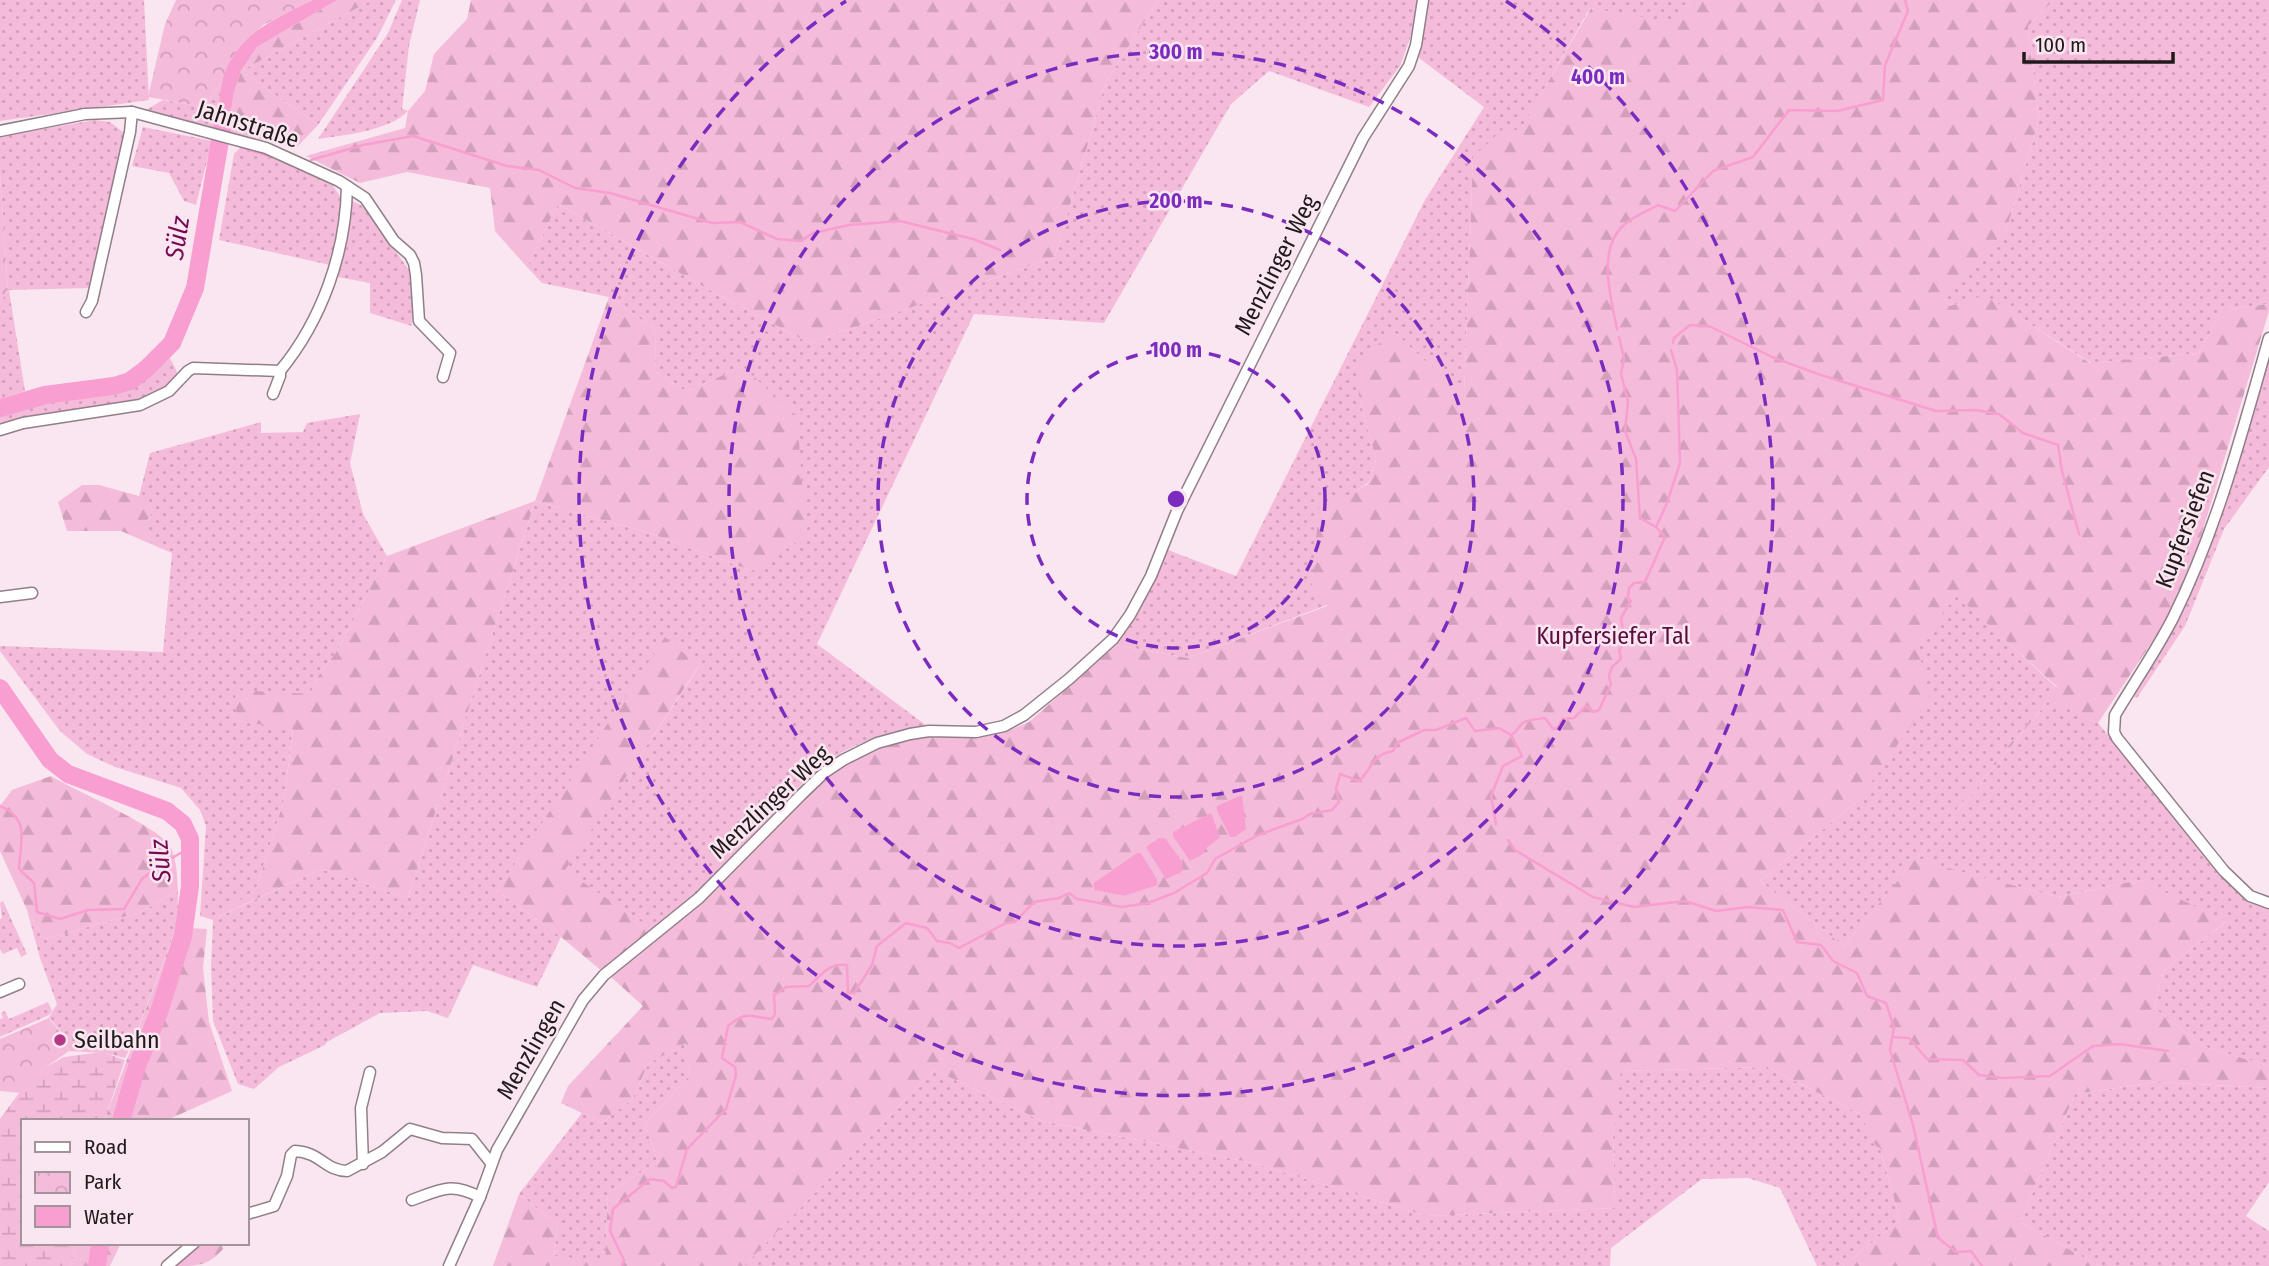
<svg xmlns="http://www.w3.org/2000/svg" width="2269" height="1266" viewBox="0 0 2269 1266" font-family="'Fira Sans Condensed',sans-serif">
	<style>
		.grass { fill: url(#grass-dots) }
		.forest { fill: url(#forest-firs); fill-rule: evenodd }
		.wetland { fill: url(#wetland-marsh) }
		.park { fill: url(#park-crowns) }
		.water { fill: #f89ed0 }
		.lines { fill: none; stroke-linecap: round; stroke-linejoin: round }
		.stream { stroke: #f89ed0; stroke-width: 2.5 }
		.river { stroke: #f89ed0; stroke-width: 18 }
		.street-casing { stroke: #917f88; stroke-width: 13 }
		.street { stroke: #fff; stroke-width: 10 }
		.ring { fill: none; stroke: #7b2cbf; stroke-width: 3.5; stroke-dasharray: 12 9 }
		.poi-dot { fill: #b53887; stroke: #fae6f0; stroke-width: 2.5 }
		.labels { text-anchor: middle; stroke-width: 5; stroke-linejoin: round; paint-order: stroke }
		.street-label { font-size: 24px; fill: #211a1d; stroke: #fae6f0 }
		.park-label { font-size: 24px; fill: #5b0c40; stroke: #fae6f0 }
		.poi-label { font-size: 24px; fill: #211a1d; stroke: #fae6f0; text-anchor: start }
		.water-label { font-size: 26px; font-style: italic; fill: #750a53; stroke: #fae6f0 }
		.centre { fill: #7b2cbf; stroke: #fae6f0; stroke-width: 3.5 }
		.ring-label { font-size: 21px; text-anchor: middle; font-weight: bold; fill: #7b2cbf; stroke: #fae6f0; stroke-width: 5; stroke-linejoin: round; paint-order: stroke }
	</style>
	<defs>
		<pattern id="grass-dots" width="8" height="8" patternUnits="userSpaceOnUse" patternTransform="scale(1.75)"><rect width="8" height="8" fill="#f5bbda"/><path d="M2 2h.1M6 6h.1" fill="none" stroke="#d2a0bb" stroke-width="1.8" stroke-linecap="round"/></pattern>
		<pattern id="forest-firs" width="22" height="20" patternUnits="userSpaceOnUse" patternTransform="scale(1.75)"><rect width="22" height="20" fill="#f5bbda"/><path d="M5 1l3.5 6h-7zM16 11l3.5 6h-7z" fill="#d2a0bb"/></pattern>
		<pattern id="wetland-marsh" width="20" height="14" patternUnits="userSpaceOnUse" patternTransform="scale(1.75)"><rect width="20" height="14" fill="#f5bbda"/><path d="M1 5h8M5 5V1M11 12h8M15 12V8" fill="none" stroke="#d2a0bb"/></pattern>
		<pattern id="park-crowns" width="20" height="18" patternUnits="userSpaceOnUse" patternTransform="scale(1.75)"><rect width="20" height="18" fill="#f5bbda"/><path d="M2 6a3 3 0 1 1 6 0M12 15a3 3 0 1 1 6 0" fill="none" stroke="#d2a0bb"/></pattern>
	</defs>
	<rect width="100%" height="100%" fill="#fae6f0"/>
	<g class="grass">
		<polygon points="0,0 144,0 149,100 0,121"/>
		<polygon points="372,0 396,0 377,38 318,125 241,71"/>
		<path d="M 402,0 L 420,0 L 409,46 L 402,109 L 408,111 C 389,131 344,135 318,139 L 388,33 Z"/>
		<path d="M 1158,0 L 1418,0 L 1417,19 L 1400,66 L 1369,107 L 1269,71 L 1231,104 L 1104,323 L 974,314 L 817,644 L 927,726 C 889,731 848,744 818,769 C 799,785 783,805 766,823 C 729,861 695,896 653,930 L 564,870 L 699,667 L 666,638 L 497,891 L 561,937 L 537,987 L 473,965 L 448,1018 L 427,1011 L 380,1013 L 327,1042 L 325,1045 L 279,1067 L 254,1089 L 238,1084 L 213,1021 L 211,967 L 213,920 L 200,916 L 206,826 L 200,810 L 181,788 L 115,767 L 87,754 L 60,731 L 0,651 L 0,646 L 163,652 L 172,553 L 153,545 L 141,527 L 151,514 L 139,496 L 150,453 L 261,422 L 261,433 L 303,432 L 307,423 L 360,414 L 350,463 L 363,514 L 387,556 L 337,651 L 319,675 L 310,694 L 237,721 L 293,728 L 284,800 L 256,889 L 218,917 L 321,869 L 408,898 L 535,501 L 652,534 L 752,571 L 742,366 L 687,392 L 655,372 L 656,330 L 609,297 L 542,283 L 527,267 L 558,204 L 708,289 L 809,343 L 1055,257 L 1106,82 Z"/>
		<polygon points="1427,0 1691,0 1678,24 1590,8 1520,131 1473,157 1464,397 1395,333 1359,396 1376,459 1369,482 1349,496 1327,605 1188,658 1116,645 1140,610 1168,550 1236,576 1425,200 1484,107 1419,58"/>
		<polygon points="2054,0 2269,0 2269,304 2222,310 2199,353 2091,363 1986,296 1950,306 1939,294 2006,231 2039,121 2028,26"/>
		<polygon points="223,80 216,128 146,110 163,100 204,107"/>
		<polygon points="95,120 110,122 123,132 124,142 91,288 9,290 25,391 0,399 0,303 8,290 0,174 0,136"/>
		<polygon points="143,127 212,141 196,205 184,201 169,173 132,166"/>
		<polygon points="241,147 289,160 332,184 343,201 330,265 219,240 234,154"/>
		<polygon points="352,201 363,206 412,274 412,326 370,313 370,283 338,277 347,244"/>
		<polygon points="2269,352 2269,467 2224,529 2185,626 2137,698 2132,696 2176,620"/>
		<polygon points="170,358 178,374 163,391 119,405 23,418 0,426 0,415 43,404 116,395 137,384"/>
		<polygon points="1957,595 2057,688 1844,946 1760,881 1859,800 1917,644"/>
		<polygon points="2050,699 2098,723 2227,881 2248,899 2269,909 2269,1066 2205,1047 2154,1008 2164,970 2226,922 2139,880 2058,897 1917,861"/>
		<polygon points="178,891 178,923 133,1042 125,1058 104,1053 69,1051 65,1037 49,1017 57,1004 40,958 27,910 45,939 141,912"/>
		<polygon points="3,901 27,954 21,957 17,948 3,954 0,949 0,919 2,918 0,903"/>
		<polygon points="48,1002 52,1011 49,1015 0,1037 0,1019 3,1018 1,1013 5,1011 9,1019"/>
		<polygon points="687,1042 689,1076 645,1124 658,1162 608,1193 605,1262 554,1256 558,1225 519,1194 582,1113 602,1123 633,1098 648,1064"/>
		<polygon points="1767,1067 1860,1114 1880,1148 1900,1220 1843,1266 1817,1266 1780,1188 1748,1178 1702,1179 1611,1248 1610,1266 744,1266 934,1070 1042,1121 1253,1163 1427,1216 1615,1208 1613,1134 1620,1071"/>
		<polygon points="2158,1082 2269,1088 2269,1182 2246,1216 2269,1231 2269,1266 2099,1266 2020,1222 2075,1094"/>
	</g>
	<g class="forest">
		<polygon points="337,0 372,0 241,71 318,125 296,148 228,131 234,92 241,71 257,47"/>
		<polygon points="471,0 1158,0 1106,82 1055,257 809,343 708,289 558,204 527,267 495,231 490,188 407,172 360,183 306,156 405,128 408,111 425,91 434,54 467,19"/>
		<path d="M 1691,0 L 2054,0 L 2028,26 L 2039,121 L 2006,231 L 1940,295 L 1950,306 L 1985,295 L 2090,363 L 2199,353 L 2222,310 L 2269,304 L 2269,311 L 2198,546 L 2168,618 L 2098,723 L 2049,700 L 1918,860 L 2058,897 L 2139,880 L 2227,921 L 2164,970 L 2154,1008 L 2205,1047 L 2269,1066 L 2269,1088 L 2158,1082 L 2075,1094 L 2020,1222 L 2099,1266 L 1843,1266 L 1900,1220 L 1880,1148 L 1876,1146 L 1860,1114 L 1767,1067 L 1621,1071 L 1613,1134 L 1615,1208 L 1427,1216 L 1253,1163 L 1042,1121 L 934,1070 L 744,1266 L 493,1266 L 519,1194 L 558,1225 L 554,1256 L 605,1261 L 608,1193 L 658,1162 L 645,1124 L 689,1076 L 686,1043 L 648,1064 L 633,1098 L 602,1123 L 561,1103 L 568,1086 L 643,1006 L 611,977 L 703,902 L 829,775 L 864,754 L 896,742 L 928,737 L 972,738 L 1010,730 L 1029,722 L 1116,645 L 1188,658 L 1327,606 L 1312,586 L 1319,504 L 1348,496 L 1369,483 L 1376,459 L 1359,396 L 1357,372 L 1371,349 L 1395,333 L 1464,396 L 1473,157 L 1503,129 L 1520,130 L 1591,8 L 1678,23 ZM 1957,596 L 2057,687 L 1844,946 L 1760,881 L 1859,800 L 1930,698 L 1917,644 ZM 1137,853 L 1141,853 L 1157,879 L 1124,896 L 1095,890 Z"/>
		<polygon points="609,297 656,330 655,372 687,392 742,366 797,416 806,536 752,571 652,534 535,501 408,898 321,869 213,919 256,889 284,800 293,729 237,721 235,690 310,694 319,675 337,651 387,556 535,501"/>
		<polygon points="82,485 99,485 139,496 152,514 141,527 153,545 121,531 67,531 58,502"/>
		<polygon points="665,637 699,666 565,870 653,930 603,972 561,937 497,891"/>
		<path d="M 51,776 C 75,791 163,828 171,848 C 177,861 177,876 178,891 L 141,912 L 45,939 L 27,910 L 0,851 L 0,806 L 12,790 Z"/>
		<polygon points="178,923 190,928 207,929 203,968 209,1022 232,1091 165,1121 104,1121"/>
		<polygon points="78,1243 121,1243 110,1266 70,1266"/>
		<path d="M 199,1243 L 221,1243 L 223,1249 C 208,1266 198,1266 175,1266 Z"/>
	</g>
	<polygon class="wetland" points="102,1052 125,1060 104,1121 23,1121 23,1243 78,1243 70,1266 0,1266 0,1119 19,1093 46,1067 64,1057"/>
	<g class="park">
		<polygon points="176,0 313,0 263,25 232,58 223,80 204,107 148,97 165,24"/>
		<polygon points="0,174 8,290 0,303"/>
		<polygon points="49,1018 64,1037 69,1051 46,1067 20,1093 0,1091 0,1039"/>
	</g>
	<g class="water">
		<path d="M 313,0 L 337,0 L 257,47 L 241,71 L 234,92 L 228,131 L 216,128 C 219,112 219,94 223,79 C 236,34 275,19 313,0 Z"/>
		<polygon points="1242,795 1246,829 1235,837 1230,837 1217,810 1217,806"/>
		<polygon points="1211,813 1220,837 1205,849 1203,854 1190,861 1173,836 1173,832"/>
		<polygon points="1159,838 1165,838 1183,863 1182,872 1166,879 1146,847"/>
		<polygon points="1137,853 1141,853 1157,879 1157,885 1124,896 1094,890 1094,883"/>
	</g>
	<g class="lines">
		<g class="stream">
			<polyline points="241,147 272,157"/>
			<polyline points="311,160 363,145 413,136 507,166 539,170 575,188 610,193 712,223 740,222 777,239 801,241 813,233 849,225 900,221 973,239 1000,250"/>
			<path d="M 1617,329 C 1611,298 1596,248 1625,224 C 1634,216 1648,211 1658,205 L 1675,211 L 1713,171 L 1753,157 L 1789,110 L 1837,111 L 1883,100 L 1885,65 L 1908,11 L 1905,0"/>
			<polyline points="1673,343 1674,338 1690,325 1709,326 1772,357 1818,374 1936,411 1976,410 1999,414 2023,433 2058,445 2062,471 2079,534"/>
			<polyline points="1656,527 1667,503 1680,463 1677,370 1671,350"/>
			<path d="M 0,806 C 31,819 20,842 19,869 L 34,883 L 37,912 L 60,919 L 88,910 L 124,909 L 142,879 L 160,865 L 191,847"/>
			<polyline points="1496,824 1491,796 1503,766 1522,756 1511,735"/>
			<polyline points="1508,840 1515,850 1593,897 1634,907 1685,901 1716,911 1748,907 1783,910 1797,942 1821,945 1833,961 1857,973 1867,996 1886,1003 1894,1027 1890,1050 1913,1125 1938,1238 1956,1252 1971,1251 1982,1266"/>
			<polyline points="1893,1037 1909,1038 1927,1059 1963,1060 1979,1075 2002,1078 2050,1076 2093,1046 2120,1044 2168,1051"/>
			<path d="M 622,1266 L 624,1260 L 610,1231 L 613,1209 L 650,1179 L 664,1181 L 672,1188 L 676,1187 L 687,1149 L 726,1109 L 736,1075 L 735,1067 L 722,1058 L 728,1026 C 747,1010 750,1017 772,1019 L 775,1014 L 774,995 L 786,987 L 809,986 C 821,975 829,963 847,965 L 848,993 L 854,993 L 872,965 L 877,946 L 906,923 L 927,928 L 937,941 L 950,943 L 959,948 L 1006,923 L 1015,922 L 1034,902 L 1059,898 L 1069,893 L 1077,899 L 1122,907 L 1148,903 L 1174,893 L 1207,873 L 1215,859 L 1258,835 L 1302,819 L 1310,814 L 1332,810 L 1339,802 L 1336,789 L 1340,774 L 1359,781 C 1373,768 1371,755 1393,751 L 1397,743 L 1424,730 L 1436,730 L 1466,718 L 1475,731 L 1499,728 L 1511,735 C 1517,732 1518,727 1523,723 C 1529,719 1539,719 1545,718 L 1553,729 L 1557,728 L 1563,719 L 1574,718 L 1586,706 L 1593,712 L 1599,710 L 1611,684 L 1609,676 L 1612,667 L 1621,659 L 1619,650 C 1629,640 1622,630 1621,618 L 1631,601 L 1628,598 L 1629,588 L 1634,583 L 1645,582 L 1665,537 L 1656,527 L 1640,518 L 1636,459 L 1625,431 L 1628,402 L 1621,374 L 1624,358 L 1619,337"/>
		</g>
		<g class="river">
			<polyline points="0,408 45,395 114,386 130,381 146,369 172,343 195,288 224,117"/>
			<polyline points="0,688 50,760 68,774 167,811 183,824 190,839 190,886 183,936 159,1012 137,1066 121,1121"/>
			<polyline points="97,1266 100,1243"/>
		</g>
		<g class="street-casing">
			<g id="street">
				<polyline points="0,131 85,114 132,112 266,148 339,181 365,198 394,241 410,255 414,263 416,275 419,321 450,353 443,377"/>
				<polyline points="86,312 92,301 130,132 132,112"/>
				<path d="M 2269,338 C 2242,433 2217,529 2173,618 C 2156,651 2134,683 2115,715 L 2114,732 L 2117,738 L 2224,871 L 2250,896 L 2269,903"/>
				<polyline points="273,394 280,376 280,371"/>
				<path d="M 0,430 L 23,423 L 140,405 L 169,391 L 188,371 L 193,368 L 280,371 C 322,320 346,252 347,186"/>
				<polyline points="0,597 32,593"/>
				<polyline points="0,992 19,984"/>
				<polyline points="363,1164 361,1108 370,1072"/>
				<path d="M 412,1200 C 442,1189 451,1182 480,1197"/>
				<path d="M 247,1214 L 274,1206 L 287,1176 L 291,1155 L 295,1151 C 320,1152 326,1171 347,1171 L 382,1152 L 410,1129 L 442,1138 L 472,1139 L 491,1163"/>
				<polyline points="167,1266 194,1243"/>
				<polyline points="449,1266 480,1197 497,1150 583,1000 604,975 699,898 801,795 825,772 843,760 877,743 910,734 929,731 976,732 1004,726 1024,715 1069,679 1113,639 1130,615 1151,576 1177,511 1363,138 1409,66 1416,45 1423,0"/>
			</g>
		</g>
		<use href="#street" class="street"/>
	</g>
	<g class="ring">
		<circle cx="1176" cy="499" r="149"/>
		<circle cx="1176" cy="499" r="298"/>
		<circle cx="1176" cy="499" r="447"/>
		<path d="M1506 1A597 597 0 1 1 846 1"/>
	</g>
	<circle class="poi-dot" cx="60" cy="1040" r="7"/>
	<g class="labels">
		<g class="street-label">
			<text transform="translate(248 124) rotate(18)" y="8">Jahnstraße</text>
			<text transform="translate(1276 265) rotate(-63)" y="8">Menzlinger Weg</text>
			<text transform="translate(2185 529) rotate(-69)" y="8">Kupfersiefen</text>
			<text transform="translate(770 802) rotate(-43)" y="8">Menzlinger Weg</text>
			<text transform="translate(531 1049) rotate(-60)" y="8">Menzlingen</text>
		</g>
		<g class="park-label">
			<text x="1613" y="644">Kupfersiefer Tal</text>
		</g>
		<g class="poi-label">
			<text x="74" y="1048">Seilbahn</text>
		</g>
		<g class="water-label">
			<text transform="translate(177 238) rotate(-81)" y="9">Sülz</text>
			<text transform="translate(160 861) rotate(-95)" y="9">Sülz</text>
		</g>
	</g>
	<circle cx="1176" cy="499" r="10" class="centre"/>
	<g class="ring-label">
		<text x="1176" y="59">300 m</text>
		<text x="1598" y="84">400 m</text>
		<text x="1176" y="208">200 m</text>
		<text x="1176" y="357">100 m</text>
	</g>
	<rect x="21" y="1119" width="228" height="126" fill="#fae6f0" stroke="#a3949c" stroke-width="2"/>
	<rect x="35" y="1142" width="35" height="10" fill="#ffffff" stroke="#a3949c" stroke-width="2"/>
	<text x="84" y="1154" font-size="21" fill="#211a1d">Road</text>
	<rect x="35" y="1172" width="35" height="21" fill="url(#park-crowns)" stroke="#a3949c" stroke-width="2"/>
	<text x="84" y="1189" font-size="21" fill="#211a1d">Park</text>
	<rect x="35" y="1206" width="35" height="21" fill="#f89ed0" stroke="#a3949c" stroke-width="2"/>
	<text x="84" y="1224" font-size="21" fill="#211a1d">Water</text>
	<path d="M2024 52v10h149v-10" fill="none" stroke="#211a1d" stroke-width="3.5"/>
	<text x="2035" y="52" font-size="21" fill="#211a1d" stroke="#fae6f0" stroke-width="5" paint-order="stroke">100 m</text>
</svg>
